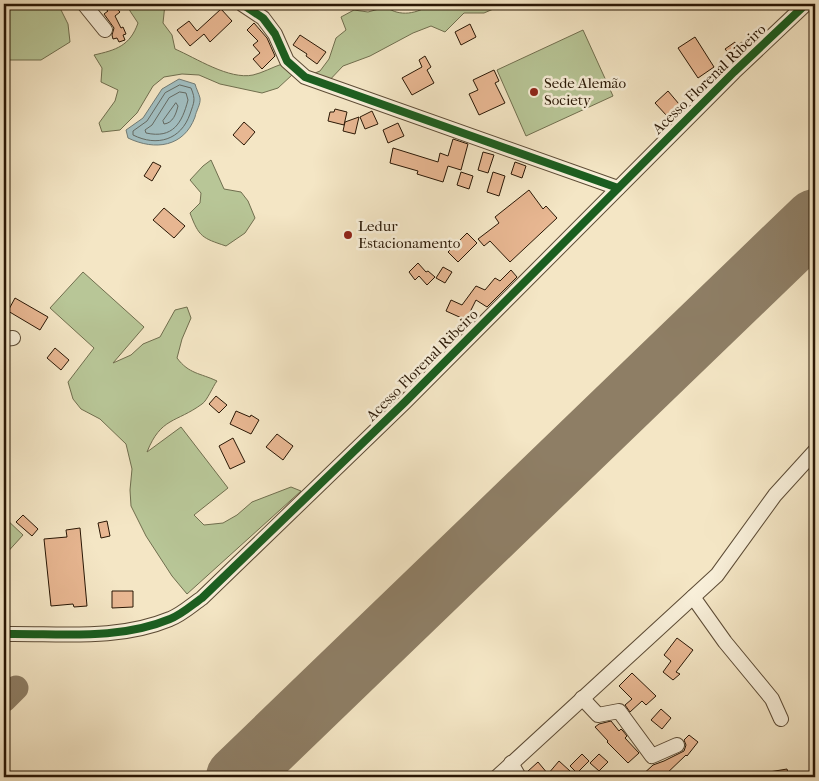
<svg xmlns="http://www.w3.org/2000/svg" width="819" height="781" viewBox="0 0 819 781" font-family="'IM FELL French Canon',serif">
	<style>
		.green { fill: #b8c697; stroke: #706e4e }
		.water { fill: #a1bdbf; stroke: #717b75 }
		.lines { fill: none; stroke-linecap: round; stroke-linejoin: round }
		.shore { stroke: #656a62; stroke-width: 1 }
		.taxiway { stroke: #8e7e65; stroke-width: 25 }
		.runway { stroke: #8e7e65; stroke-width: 62 }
		.building { fill: #e8b792; stroke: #291705 }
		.minor-casing { stroke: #5c4b35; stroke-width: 16 }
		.minor { stroke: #f8efd9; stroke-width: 14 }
		.cycleway-casing { stroke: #f8efd9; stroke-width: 11 }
		.cycleway { stroke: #1b5e20; stroke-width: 8 }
		.poi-dot { fill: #8f2418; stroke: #f8efd9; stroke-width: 2 }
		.labels { text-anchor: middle; stroke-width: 5; stroke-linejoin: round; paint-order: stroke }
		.street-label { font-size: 15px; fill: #291705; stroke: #f8efd9 }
		.poi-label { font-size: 15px; fill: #291705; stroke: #f8efd9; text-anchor: start }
	</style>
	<rect width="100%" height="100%" fill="#f4e6c5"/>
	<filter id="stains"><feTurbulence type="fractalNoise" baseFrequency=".004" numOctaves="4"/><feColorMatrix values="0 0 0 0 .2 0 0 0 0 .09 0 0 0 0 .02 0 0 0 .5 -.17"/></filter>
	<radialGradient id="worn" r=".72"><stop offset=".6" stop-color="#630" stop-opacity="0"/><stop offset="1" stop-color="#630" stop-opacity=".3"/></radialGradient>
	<g class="green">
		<polygon points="4,4 52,4 59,6 68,24 70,42 41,60 4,60"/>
		<path d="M 127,4 L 165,4 L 163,23 L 172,35 L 175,49 C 196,58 229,80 253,75 C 262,73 273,67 282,64 L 292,68 L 292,75 L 278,88 L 262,93 L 220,84 L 199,75 L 182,74 L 164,77 L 153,86 L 137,113 L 120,130 L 102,132 L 99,123 L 115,101 L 118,90 L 101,82 L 102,68 L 94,55 C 116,50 130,46 138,23 L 130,11 Z"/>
		<path d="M 431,4 L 505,4 L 484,13 L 464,13 L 445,32 L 431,26 L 413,33 L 370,56 L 343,66 L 325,85 L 305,77 L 320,71 L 329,59 L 336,38 L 346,30 L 341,17 L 354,10 L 368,12 L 386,7 C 400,17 417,14 431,4 Z"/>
		<polygon points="583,30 613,96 526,136 497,70"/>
		<path d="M 211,160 L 224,189 L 241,192 L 248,201 L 255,218 L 245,233 L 226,246 C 202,238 199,237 190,213 L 200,203 L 201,193 L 190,180 L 203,166 Z"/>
		<path d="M 83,272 L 144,327 L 113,363 L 131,355 L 143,344 L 160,337 L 175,310 L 187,307 L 191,318 L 182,339 L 177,358 C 189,374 200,373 217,381 C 213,386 207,401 202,404 C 176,423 161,417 147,452 L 181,427 L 228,488 L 194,515 L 204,525 L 223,523 L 237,515 L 252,502 L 291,487 L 301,491 L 187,594 L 172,576 L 146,536 L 131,506 L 130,490 L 132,469 L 126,444 L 100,419 L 81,409 L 73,399 L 68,382 L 94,348 L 50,308 Z"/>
		<polygon points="4,517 23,535 4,556"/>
	</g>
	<path class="water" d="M 179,79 L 195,84 C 196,88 199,94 200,98 C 201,104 196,111 195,117 C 184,147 155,151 128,138 L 126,130 L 143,118 L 162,89 Z"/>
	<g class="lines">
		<g class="shore">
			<path d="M 180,85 L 191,88 C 196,100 194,102 190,114 C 181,140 157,147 133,135 L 133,131 L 147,121 L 165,93 Z"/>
			<path d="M 180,92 L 186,93 L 188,100 C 182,123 173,139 146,133 L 145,130 L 152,125 L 169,98 Z"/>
			<path d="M 176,103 L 178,106 C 176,114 173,123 164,124 L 163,121 Z"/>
		</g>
		<polyline class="taxiway" points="4,700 16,688"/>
		<polyline class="runway" points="237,777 815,220"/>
	</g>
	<g class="building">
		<polygon points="100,4 113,4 120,12 115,16 121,28 123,27 126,34 123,35 125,40 119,42 117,38 113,39 112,35 114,28 104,14 108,11"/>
		<polygon points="221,9 232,21 210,42 204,34 190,46 177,30 189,21 197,31"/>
		<polygon points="254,23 267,38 275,56 262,69 253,59 260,53 253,45 258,41 247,30"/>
		<polygon points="470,24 476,37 461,45 455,32"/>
		<polygon points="300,35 326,52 317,64 306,56 307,54 293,45"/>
		<polygon points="695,37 714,67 698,78 678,48"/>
		<polygon points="735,42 738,45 742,42 747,48 734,60 725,49"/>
		<polygon points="425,56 431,67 427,70 434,83 412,95 402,78 422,67 419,60"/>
		<polygon points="494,70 499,81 495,83 505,103 479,115 469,94 478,90 473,80"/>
		<polygon points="668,91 679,104 667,116 655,103"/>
		<polygon points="335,109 347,112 344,125 328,121 330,112 334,112"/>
		<polygon points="372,111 378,124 365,129 360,117"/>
		<polygon points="359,117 355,134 343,131 345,122"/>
		<polygon points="244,122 255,132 244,145 233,135"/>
		<polygon points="398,123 404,136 388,143 383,130"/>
		<polygon points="453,139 468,144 461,170 448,166 443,182 417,174 418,171 390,163 393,148 438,162 440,153 448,156"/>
		<polygon points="483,152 494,155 488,173 478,170"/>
		<polygon points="153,162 161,166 152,181 144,176"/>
		<polygon points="515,162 526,166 522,178 511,174"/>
		<polygon points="461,172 473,176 469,189 457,185"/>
		<polygon points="493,172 505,176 499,196 487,192"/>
		<polygon points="529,190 543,209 546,206 557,218 510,262 490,241 484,246 478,239 499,223 495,217"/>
		<polygon points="164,208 185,226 174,238 153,220"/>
		<polygon points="467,233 477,243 458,262 448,252"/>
		<polygon points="418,263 426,272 428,271 435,277 427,285 419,276 415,280 409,272"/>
		<polygon points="443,267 452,272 445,283 436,278"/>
		<polygon points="511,270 517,277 487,307 476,300 466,320 446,311 451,300 462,305 476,286 485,290 495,278 500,281"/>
		<polygon points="15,298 48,317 40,330 8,311"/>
		<polygon points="55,348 69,360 61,370 47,358"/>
		<polygon points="216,396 227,405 219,413 209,404"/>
		<polygon points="236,411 250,417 251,415 259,420 251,434 230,424"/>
		<polygon points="277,434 293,446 283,460 266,447"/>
		<polygon points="233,438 245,462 230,469 219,446"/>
		<polygon points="23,515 38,529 32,536 16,522"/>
		<polygon points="107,521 110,536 101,538 98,523"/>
		<polygon points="80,528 87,606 74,607 73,604 51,606 44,539 67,537 66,530"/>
		<polygon points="112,591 133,591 133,607 112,608"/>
		<polygon points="677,638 693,650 676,672 680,674 673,680 663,672 671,661 664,655"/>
		<polygon points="632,673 656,696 646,705 642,701 630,712 625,705 632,699 619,686"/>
		<polygon points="661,709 671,718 662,729 651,720"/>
		<polygon points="611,721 619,731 621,729 623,731 627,736 625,738 639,753 628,763 607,742 608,741 595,727 599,724"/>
		<polygon points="689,735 698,742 687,756 686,755 663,777 640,777 653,765 664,761 684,751 686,745 684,740"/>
		<polygon points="582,754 589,761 577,773 570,766"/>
		<polygon points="599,754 608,762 599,771 590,763"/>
		<polygon points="559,761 570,771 564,777 532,777 527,772 538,762 548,774"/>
		<polygon points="787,769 789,777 764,777 763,773"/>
	</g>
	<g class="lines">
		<g class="minor-casing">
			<g id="minor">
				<polyline points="84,4 105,30"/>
				<polyline points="242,4 263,18 275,34 287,61 305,77 618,188"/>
				<polyline points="4,339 13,338"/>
				<polyline points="693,597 725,642 772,699 781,719"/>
				<path d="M 4,634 C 60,633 117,641 170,619 C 181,615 192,605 202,598 L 405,402 L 734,72 L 806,4"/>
				<polyline points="582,698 598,715 619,711 652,756 677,745"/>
				<polyline points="511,763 519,777"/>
				<polyline points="497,777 717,575 775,495 815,451"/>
			</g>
		</g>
		<use href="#minor" class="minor"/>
		<g class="cycleway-casing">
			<g id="cycleway">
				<polyline points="242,4 263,18 275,34 287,61 305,77 618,188"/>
				<path d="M 4,634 C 60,633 117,641 170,619 C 181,615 192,605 202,598 L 405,402 L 734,72 L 806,4"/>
			</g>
		</g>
		<use href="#cycleway" class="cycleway"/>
	</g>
	<g class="poi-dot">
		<circle cx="534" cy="92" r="5"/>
		<circle cx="348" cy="235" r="5"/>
	</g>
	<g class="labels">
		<g class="street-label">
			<text transform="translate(709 79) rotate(-44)" y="5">Acesso Florenal Ribeiro</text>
			<text transform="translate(422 365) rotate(-45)" y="5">Acesso Florenal Ribeiro</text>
		</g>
		<g class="poi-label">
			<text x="544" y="88">Sede Alemão<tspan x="544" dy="17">Society</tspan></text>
			<text x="358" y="231">Ledur<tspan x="358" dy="17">Estacionamento</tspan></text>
		</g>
	</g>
	<rect width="819" height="781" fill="none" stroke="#f4e6c5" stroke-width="20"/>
	<rect x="5" y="5" width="809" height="771" fill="none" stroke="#291705" stroke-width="2.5"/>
	<rect x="10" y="10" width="799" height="761" fill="none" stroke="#291705"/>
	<rect width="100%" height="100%" filter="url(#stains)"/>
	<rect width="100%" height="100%" fill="url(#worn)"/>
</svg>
